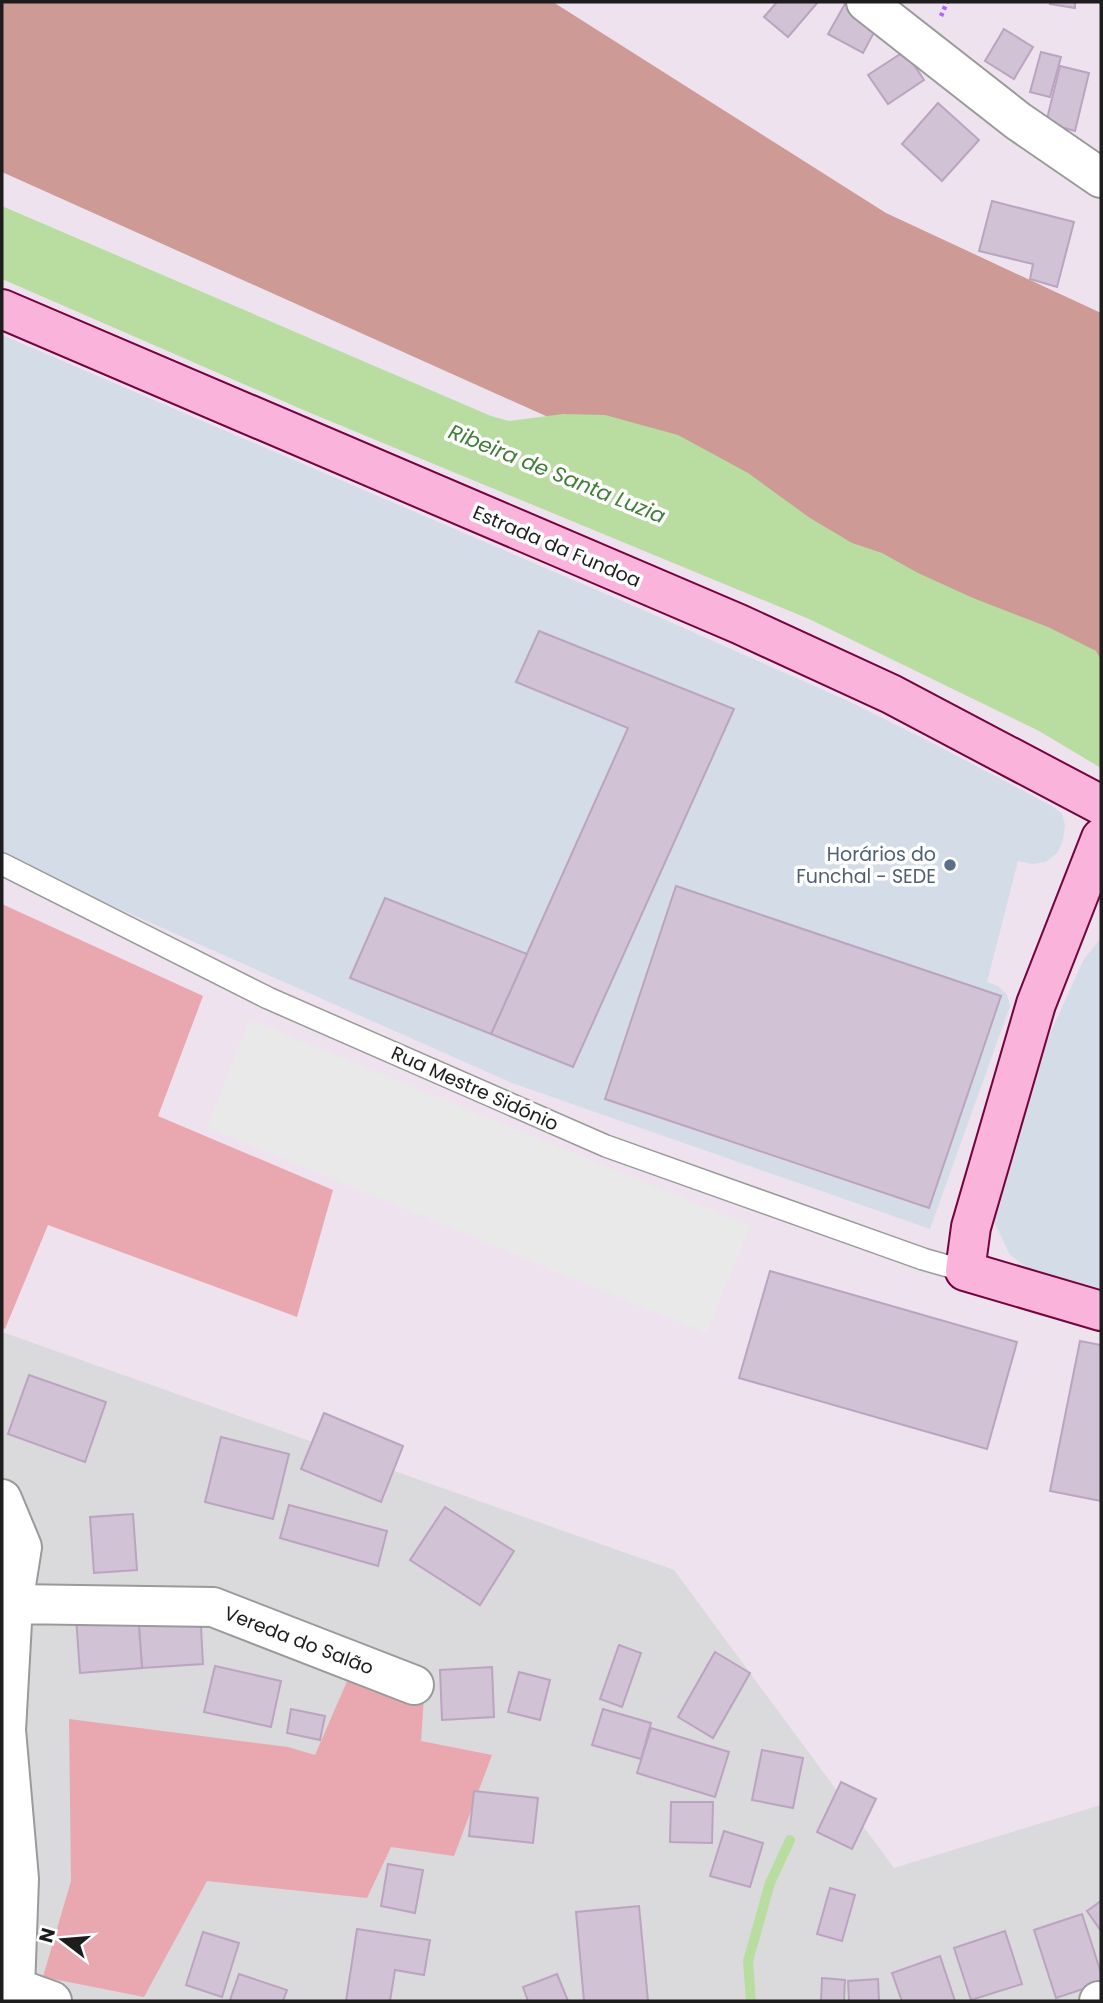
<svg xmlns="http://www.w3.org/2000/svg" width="1103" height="2003" viewBox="0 0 1103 2003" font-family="Poppins,sans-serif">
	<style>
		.residential { fill: #dad9db }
		.industrial { fill: #d4dce7 }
		.grass { fill: #e9a7af }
		.forest { fill: #ce9a96 }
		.parking { fill: #e9e9e9 }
		.water { fill: #b9dda1 }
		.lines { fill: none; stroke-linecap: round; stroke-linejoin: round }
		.stream { stroke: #b9dda1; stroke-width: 10 }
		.building { fill: #d1c2d5; stroke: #bba4c0; stroke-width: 2 }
		.lane-casing { stroke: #9a9a9a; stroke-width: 24 }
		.street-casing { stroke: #9a9a9a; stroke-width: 42 }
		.secondary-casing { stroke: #74033e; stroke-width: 42 }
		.path { stroke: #ad66fb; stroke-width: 4.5; stroke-dasharray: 3.5 3.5; stroke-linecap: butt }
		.lane { stroke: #fff; stroke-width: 21 }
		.street { stroke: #fff; stroke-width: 38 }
		.secondary { stroke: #fab4dc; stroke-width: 38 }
		.service-dot { fill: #5c6f8a; stroke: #fff; stroke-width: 2.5 }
		.labels { text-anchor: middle; stroke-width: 7; stroke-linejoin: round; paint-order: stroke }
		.street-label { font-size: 19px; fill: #1d1d1d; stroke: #fff }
		.service-label { font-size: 19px; fill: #4e5e75; stroke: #fff; text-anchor: end }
		.water-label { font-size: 21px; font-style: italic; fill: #417e38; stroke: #fff }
	</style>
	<rect width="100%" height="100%" fill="#eee2ee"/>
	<polygon class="residential" points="2,1332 674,1570 894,1868 1101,1805 1101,2001 2,2001"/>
	<g class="industrial">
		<polygon points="2,335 641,609 848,701 938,746 1052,806 1062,814 1065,825 1063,840 1058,852 1046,862 1032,864 1018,861 987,982 998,986 1007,995 1010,1006 930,1229 512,1083 2,857"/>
		<polygon points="1101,938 1101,1297 1051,1285 1010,1255 992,1218 1017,1106 1084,959"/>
	</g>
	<g class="grass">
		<polygon points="2,904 203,996 158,1116 333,1190 297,1317 48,1225 5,1329 2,1328"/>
		<polygon points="358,1656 425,1682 421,1741 492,1755 454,1856 391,1847 367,1898 207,1881 144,1997 43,1977 71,1881 69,1719 288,1747 315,1755"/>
	</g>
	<polygon class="forest" points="2,2 553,2 886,213 1101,313 1101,665 2,172"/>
	<polygon class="parking" points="250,1020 750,1226 706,1333 207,1127"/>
	<polygon class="water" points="2,206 491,416 509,421 563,414 605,415 678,435 748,473 810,518 852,543 882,553 918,573 973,598 1048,627 1096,651 1101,660 1101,768 1039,731 809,619 308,412 2,279"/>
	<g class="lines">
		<polyline class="stream" points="751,2001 748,1961 770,1883 790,1840"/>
	</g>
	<g class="building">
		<polygon points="777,2 818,2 788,37 764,17"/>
		<polygon points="846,2 849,2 881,19 863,53 828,34"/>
		<polygon points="1051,2 1075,2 1075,8 1050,4"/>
		<polygon points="1004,29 1033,47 1014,79 985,61"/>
		<polygon points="905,51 924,80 888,104 868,75"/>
		<polygon points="1041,52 1061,57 1050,97 1030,92"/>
		<polygon points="1060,66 1089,73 1075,131 1046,123"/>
		<polygon points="938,103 979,140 942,181 902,144"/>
		<polygon points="992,201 1074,222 1057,287 1030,279 1033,264 979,251"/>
		<polygon points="539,631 734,709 573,1067 491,1034 628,728 516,682"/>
		<polygon points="676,886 1001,996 929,1208 605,1099"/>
		<polygon points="385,898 527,954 491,1034 350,978"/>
		<polygon points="770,1271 1017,1342 987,1449 739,1378"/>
		<polygon points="1080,1341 1101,1345 1101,1501 1050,1491"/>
		<polygon points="29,1375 106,1402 85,1462 8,1434"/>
		<polygon points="324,1413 403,1446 381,1502 301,1469"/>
		<polygon points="221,1437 289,1454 273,1519 205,1502"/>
		<polygon points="289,1505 387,1531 378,1566 280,1538"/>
		<polygon points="445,1507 514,1551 480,1605 410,1560"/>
		<polygon points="133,1514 137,1570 94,1573 90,1517"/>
		<polygon points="200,1609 203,1664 142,1668 138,1613"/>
		<polygon points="138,1613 142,1668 80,1673 76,1617"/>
		<polygon points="619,1645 641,1653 622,1707 600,1699"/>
		<polygon points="715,1652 750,1673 713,1738 678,1717"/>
		<polygon points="215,1666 281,1681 271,1727 204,1712"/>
		<polygon points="492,1667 494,1717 442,1720 440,1670"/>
		<polygon points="519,1672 550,1680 540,1720 508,1712"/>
		<polygon points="291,1709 325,1716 320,1740 287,1733"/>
		<polygon points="603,1709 651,1723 641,1759 592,1745"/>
		<polygon points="651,1728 729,1752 715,1797 637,1773"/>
		<polygon points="762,1750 803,1758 793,1808 752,1800"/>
		<polygon points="841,1782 876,1799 852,1849 817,1832"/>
		<polygon points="474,1791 538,1798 533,1843 469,1836"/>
		<polygon points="671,1802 713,1802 712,1843 670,1842"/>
		<polygon points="724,1831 763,1843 750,1887 710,1876"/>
		<polygon points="388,1864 423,1870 415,1913 381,1906"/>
		<polygon points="830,1888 855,1895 842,1941 817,1934"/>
		<polygon points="1101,1901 1101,1931 1087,1911"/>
		<polygon points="639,1906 648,2001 584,2001 576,1912"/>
		<polygon points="1082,1914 1101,1973 1101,1983 1056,1998 1034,1930"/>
		<polygon points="357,1929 430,1940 424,1975 395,1970 390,2001 346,2001"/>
		<polygon points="1005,1931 1022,1984 971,2000 954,1948"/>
		<polygon points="203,1932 239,1943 222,1997 186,1985"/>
		<polygon points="940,1956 955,2001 902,2001 892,1973"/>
		<polygon points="239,1974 287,1990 283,2001 235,2001 230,2000"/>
		<polygon points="557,1974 568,2001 528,2001 523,1987"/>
		<polygon points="822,1978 845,1980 844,2001 821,2001"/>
		<polygon points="878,1979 879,2001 849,2001 848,1981"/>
	</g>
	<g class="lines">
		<g class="lane-casing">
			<polyline id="lane" points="2,864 268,998 606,1146 923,1259 965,1271"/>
		</g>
		<g class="street-casing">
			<g id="street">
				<polyline points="866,2 1018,121 1101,178"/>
				<polyline points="2,1499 22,1547 13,1604"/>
				<polyline points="2,1983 52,2001"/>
				<polyline points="15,1988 19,1879 6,1730 13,1604 213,1607 414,1685"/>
				<polyline points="1099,2001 1101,2001"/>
			</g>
		</g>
		<g class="secondary-casing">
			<g id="secondary">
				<polyline points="2,309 739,624 891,694 1101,805"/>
				<polyline points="1101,838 1036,1004 971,1227 965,1271 1101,1311"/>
			</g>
		</g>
		<polyline class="path" points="941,16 947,2"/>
		<use href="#lane" class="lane"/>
		<use href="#street" class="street"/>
		<use href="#secondary" class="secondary"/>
	</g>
	<circle class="service-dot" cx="950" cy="865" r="7"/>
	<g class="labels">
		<g class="street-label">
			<text transform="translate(557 546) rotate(23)" y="7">Estrada da Fundoa</text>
			<text transform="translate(475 1088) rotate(24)" y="7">Rua Mestre Sidónio</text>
			<text transform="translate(299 1640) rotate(21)" y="7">Vereda do Salão</text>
		</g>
		<g class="service-label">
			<text x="936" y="861">Horários do<tspan x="936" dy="22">Funchal - SEDE</tspan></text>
		</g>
		<g class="water-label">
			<text transform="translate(557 474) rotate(22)" y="7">Ribeira de Santa Luzia</text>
		</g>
	</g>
	<rect width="1103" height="2003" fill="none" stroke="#1d1d1d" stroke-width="7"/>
	<g transform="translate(63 1940) rotate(286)" stroke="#ffffff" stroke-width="5" paint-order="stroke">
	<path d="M0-5L12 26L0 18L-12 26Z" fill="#1d1d1d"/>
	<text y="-10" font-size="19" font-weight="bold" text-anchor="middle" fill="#1d1d1d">N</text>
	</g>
</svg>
